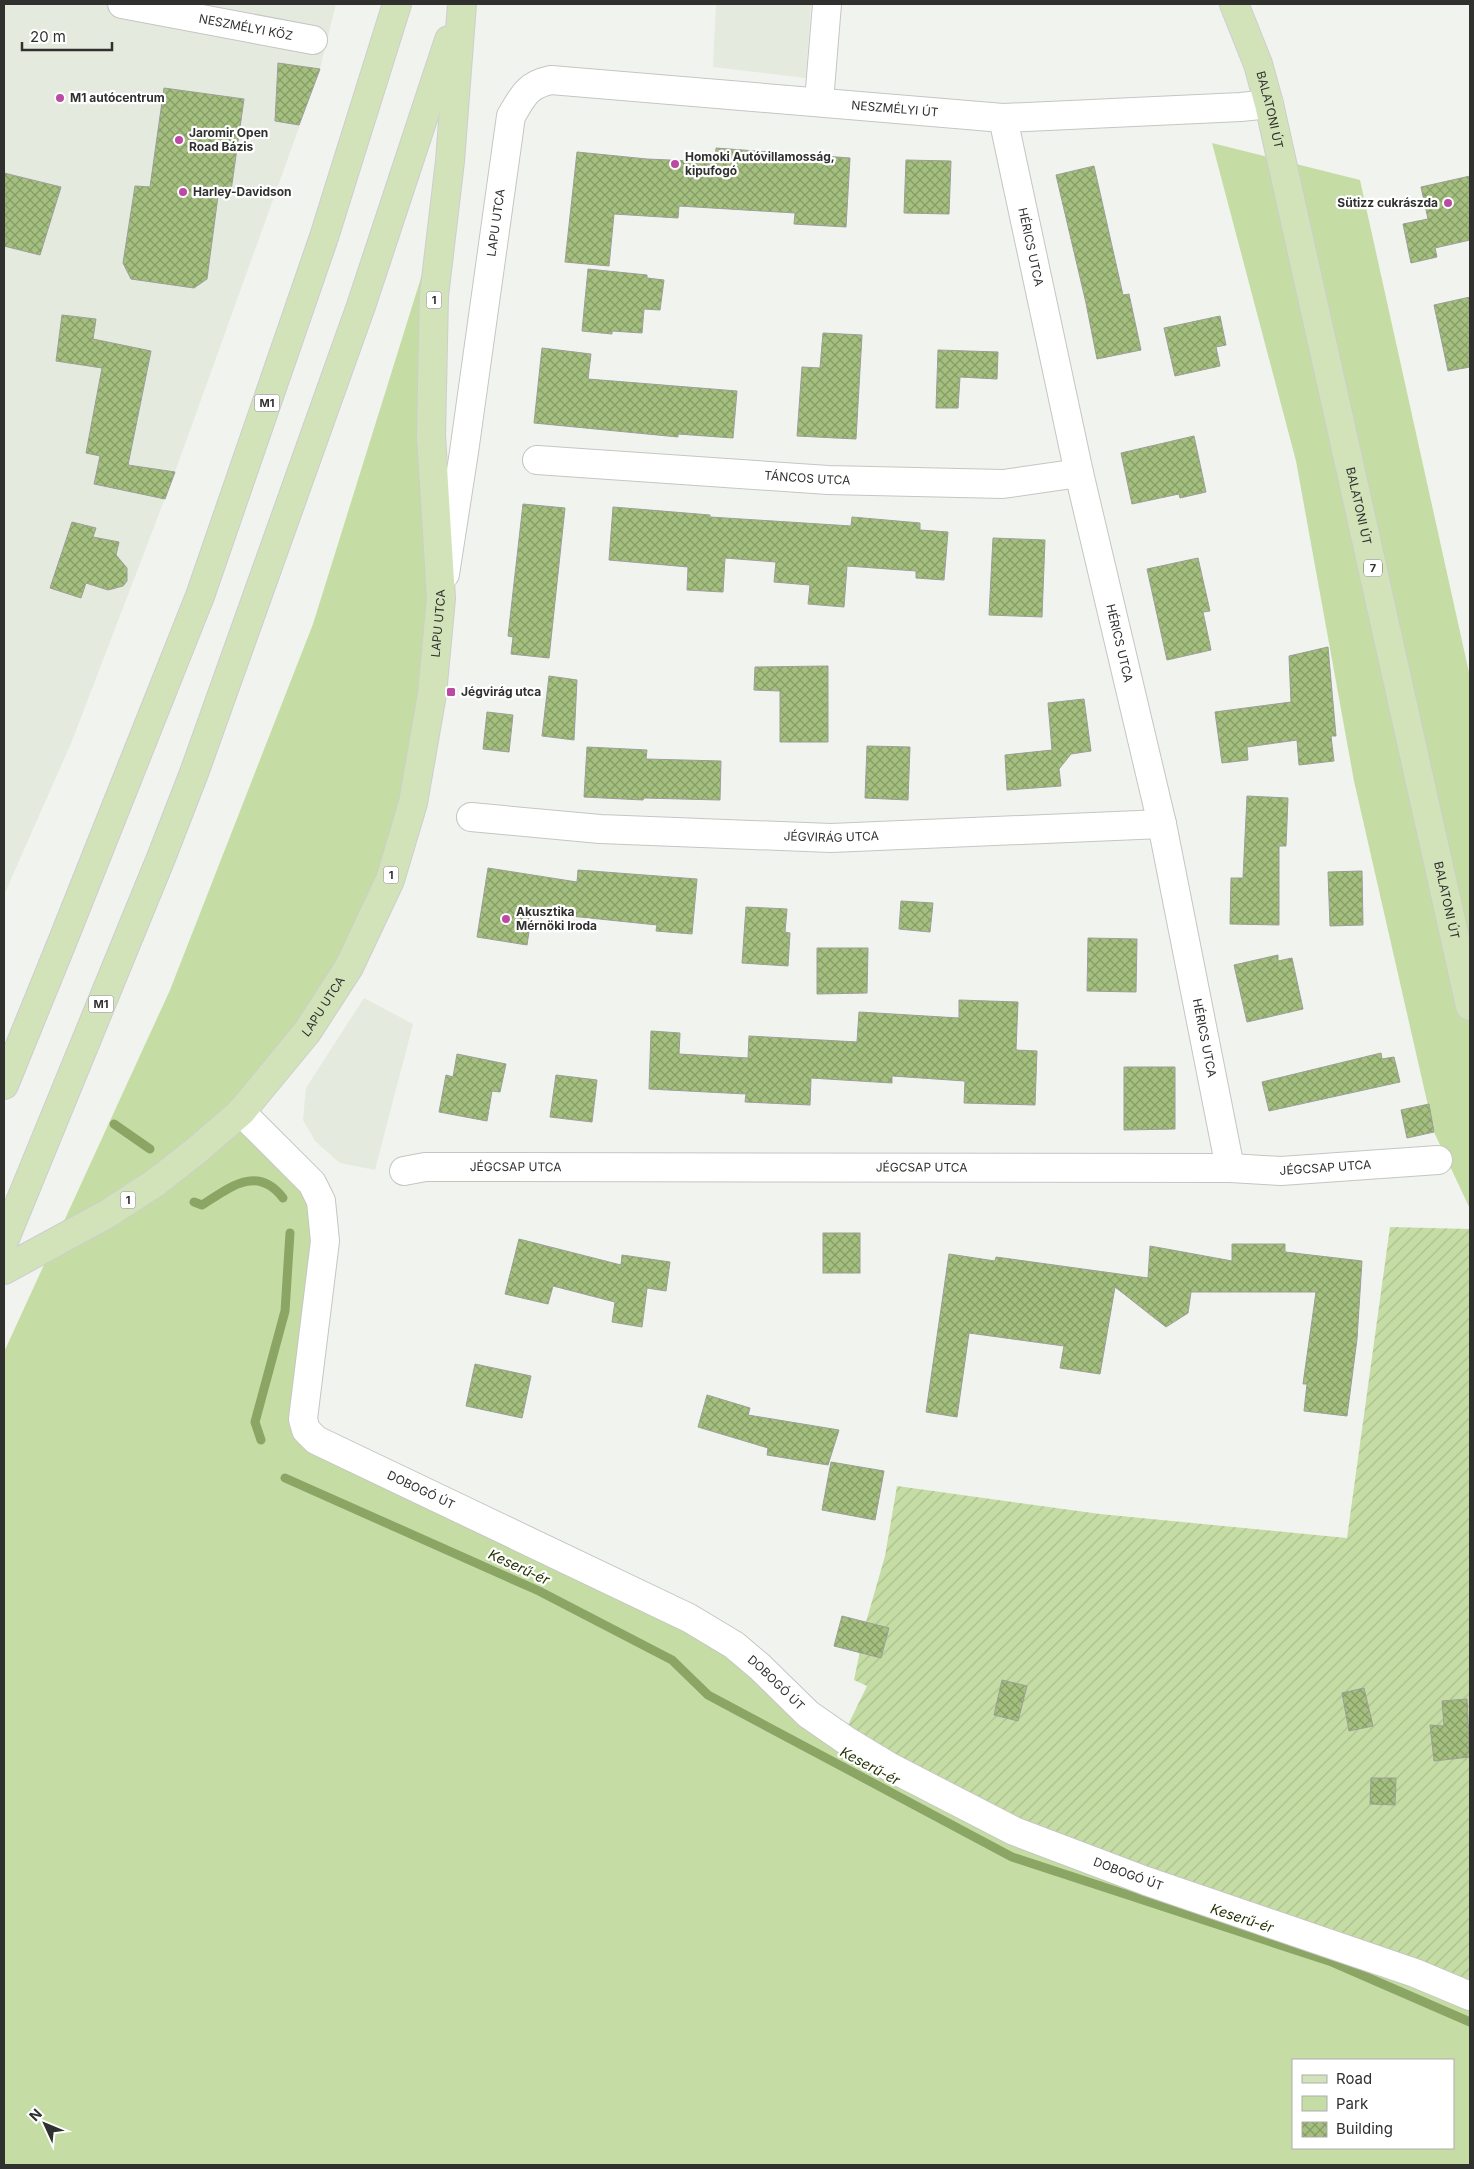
<svg xmlns="http://www.w3.org/2000/svg" width="1474" height="2169" viewBox="0 0 1474 2169" font-family="Inter,sans-serif">
	<style>
		.built { fill: #e4eade }
		.green { fill: #c5dda5; fill-rule: evenodd }
		.garden { fill: url(#garden-furrows) }
		.lines { fill: none; stroke-linecap: round; stroke-linejoin: round }
		.stream { stroke: #8ba565; stroke-width: 9 }
		.building { fill: url(#building-cross-hatch); stroke: #9d9e9a }
		.minor-casing { stroke: #c4c6c2; stroke-width: 30 }
		.major-casing { stroke: #cdcecd; stroke-width: 30 }
		.minor { stroke: #fff; stroke-width: 28 }
		.major { stroke: #d2e3b9; stroke-width: 28 }
		.poi-dot { fill: #bc49a3; stroke: #fff; stroke-width: 2 }
		.labels { text-anchor: middle; stroke-width: 4.5; stroke-linejoin: round; paint-order: stroke }
		.shield { fill: #fff; stroke: #6e6f6d; stroke-width: 1 }
		.shield-label { font-size: 11px; font-weight: bold; fill: #30312f }
		.street-label { font-size: 12px; fill: #30312f; stroke: #fff }
		.poi-label { font-size: 12px; font-weight: bold; fill: #30312f; stroke: #fff; text-anchor: start }
		.water-label { font-size: 14px; font-style: italic; fill: #223202; stroke: #fff }
	</style>
	<defs>
		<pattern id="garden-furrows" width="10" height="10" patternUnits="userSpaceOnUse" patternTransform="scale(1.25)"><rect width="10" height="10" fill="#c5dda5"/><path d="M-1 1l2-2M0 10L10 0M9 11l2-2" fill="none" stroke="#aabe8e"/></pattern>
		<pattern id="building-cross-hatch" width="8" height="8" patternUnits="userSpaceOnUse" patternTransform="scale(1.25)"><rect width="8" height="8" fill="#a4bf7e"/><path d="M0 0l8 8M0 8l8-8" fill="none" stroke="#869c68"/></pattern>
	</defs>
	<rect width="100%" height="100%" fill="#f1f3ef"/>
	<g class="built">
		<polygon points="4,4 336,4 320,69 175,472 72,741 4,895"/>
		<polygon points="716,4 811,4 806,78 713,67"/>
		<polygon points="364,998 413,1024 375,1170 340,1163 315,1141 303,1120 306,1088"/>
	</g>
	<g class="green">
		<polygon points="1212,143 1360,180 1470,677 1470,1209 1434,1132 1354,781 1296,461"/>
		<path d="M 444,204 L 441,598 L 390,880 L 241,1112 L 321,1201 L 303,1419 L 710,1638 L 835,1744 L 1470,2003 L 1470,2165 L 4,2165 L 4,1352 L 170,990 L 313,624 ZM 1293,2060 L 1453,2060 L 1453,2148 L 1293,2148 Z"/>
	</g>
	<polygon class="garden" points="1390,1227 1470,1229 1470,2003 1066,1863 847,1727 867,1686 854,1680 866,1622 885,1556 897,1486 1100,1514 1347,1538"/>
	<g class="lines">
		<g class="stream">
			<polyline points="114,1124 150,1149"/>
			<path d="M 194,1202 L 202,1205 C 229,1188 257,1164 283,1198"/>
			<polyline points="261,1440 255,1422 285,1311 290,1233"/>
			<polyline points="285,1478 539,1591 672,1660 708,1695 1012,1857 1332,1962 1470,2022"/>
		</g>
	</g>
	<g class="building">
		<polygon points="278,63 320,69 299,125 275,121"/>
		<polygon points="164,88 244,99 230,198 218,196 207,279 194,288 131,279 123,263 135,186 150,187"/>
		<polygon points="716,148 850,158 846,227 794,224 795,213 679,206 678,218 614,214 609,266 565,262 577,152 647,159 715,162"/>
		<polygon points="906,160 951,161 949,214 904,213"/>
		<polygon points="1094,166 1123,295 1129,294 1141,350 1097,359 1086,303 1056,175"/>
		<polygon points="4,173 61,187 40,255 4,246"/>
		<polygon points="1470,176 1470,240 1435,248 1437,257 1411,263 1403,224 1428,219 1421,187"/>
		<polygon points="588,269 647,275 647,278 664,280 660,310 644,309 642,333 612,331 612,334 582,331"/>
		<polygon points="1470,297 1470,367 1448,371 1434,305"/>
		<polygon points="62,315 96,319 93,339 151,351 128,465 175,472 165,499 94,484 100,456 86,453 102,368 56,361"/>
		<polygon points="1220,316 1226,345 1216,347 1220,366 1175,376 1164,328"/>
		<polygon points="823,333 862,335 856,439 797,436 802,367 820,368"/>
		<polygon points="542,348 591,354 588,379 737,391 733,438 678,434 678,437 534,423"/>
		<polygon points="938,350 998,352 997,379 960,377 958,408 936,408"/>
		<polygon points="1194,436 1206,492 1180,498 1179,494 1132,504 1121,453"/>
		<polygon points="523,504 565,508 549,658 511,654 513,637 508,636"/>
		<polygon points="613,507 710,515 710,517 851,526 852,517 920,523 920,530 948,532 944,580 916,578 916,571 847,566 844,607 808,604 810,585 774,582 776,562 725,558 723,592 687,590 688,567 609,560"/>
		<polygon points="72,522 96,528 93,537 119,542 116,555 127,568 127,581 123,586 108,590 86,583 81,598 50,588"/>
		<polygon points="993,538 1045,540 1042,617 989,615"/>
		<polygon points="1198,558 1210,611 1203,612 1211,650 1167,660 1147,569"/>
		<polygon points="1328,647 1336,736 1331,736 1334,761 1299,765 1297,740 1247,747 1248,760 1222,763 1215,712 1291,702 1289,656"/>
		<polygon points="828,666 828,742 780,742 780,691 754,690 755,667"/>
		<polygon points="549,676 577,680 574,740 542,736"/>
		<polygon points="1084,699 1091,751 1071,754 1059,769 1061,786 1007,790 1005,755 1052,750 1048,703"/>
		<polygon points="487,712 513,715 509,752 483,749"/>
		<polygon points="867,746 910,747 908,800 865,798"/>
		<polygon points="587,747 647,750 646,759 721,761 720,800 644,798 643,800 584,797"/>
		<polygon points="1247,796 1288,798 1286,846 1279,846 1279,925 1230,924 1231,878 1243,878"/>
		<polygon points="488,868 577,882 578,870 697,879 692,934 656,931 657,925 532,912 527,945 477,937"/>
		<polygon points="1362,871 1363,925 1330,926 1328,872"/>
		<polygon points="901,901 933,903 930,932 899,929"/>
		<polygon points="746,907 787,909 785,932 790,933 788,966 742,963"/>
		<polygon points="1088,938 1137,939 1136,992 1087,991"/>
		<polygon points="817,948 868,948 867,993 817,994"/>
		<polygon points="1278,955 1278,961 1292,958 1303,1009 1247,1022 1234,965"/>
		<polygon points="959,1000 1018,1002 1016,1050 1037,1051 1035,1105 964,1103 965,1081 892,1076 892,1083 811,1078 810,1105 745,1102 746,1094 649,1089 651,1031 680,1033 679,1054 748,1058 749,1036 857,1042 859,1012 959,1018"/>
		<polygon points="1381,1053 1382,1059 1394,1057 1400,1082 1269,1111 1262,1082"/>
		<polygon points="457,1054 506,1064 500,1092 492,1091 487,1121 439,1112 446,1075 453,1077"/>
		<polygon points="1124,1067 1175,1067 1175,1129 1124,1130"/>
		<polygon points="556,1075 597,1080 592,1122 550,1117"/>
		<polygon points="1429,1104 1434,1132 1407,1138 1401,1110"/>
		<rect x="823" y="1233" width="37" height="40"/>
		<polygon points="519,1239 621,1265 622,1255 670,1262 666,1291 647,1288 642,1327 612,1322 615,1302 553,1286 548,1304 505,1294"/>
		<polygon points="1232,1244 1285,1244 1285,1252 1362,1261 1357,1339 1347,1416 1304,1411 1307,1384 1303,1384 1316,1292 1191,1292 1188,1313 1166,1327 1115,1287 1100,1374 1060,1368 1064,1346 969,1333 957,1417 926,1412 949,1254 995,1261 996,1257 1148,1278 1150,1246 1232,1261"/>
		<polygon points="475,1364 531,1376 522,1418 466,1406"/>
		<polygon points="707,1395 750,1408 748,1415 839,1430 828,1465 767,1455 768,1448 698,1427"/>
		<polygon points="831,1462 884,1471 875,1520 822,1510"/>
		<polygon points="842,1616 889,1628 881,1658 834,1646"/>
		<polygon points="1002,1680 1027,1686 1018,1721 994,1715"/>
		<polygon points="1364,1688 1373,1726 1349,1731 1342,1693"/>
		<polygon points="1467,1699 1470,1757 1434,1761 1430,1725 1444,1726 1442,1701"/>
		<polygon points="1371,1778 1396,1778 1395,1805 1370,1804"/>
	</g>
	<g class="lines">
		<g class="minor-casing">
			<g id="minor">
				<path id="s1" d="M 122,4 L 313,40"/>
				<polyline points="819,101 827,4"/>
				<path id="s2" d="M 1003,118 L 1079,473 L 1162,824 L 1230,1168"/>
				<path id="s3" d="M 537,460 L 828,480 L 1003,484 L 1079,473"/>
				<path id="s4" d="M 445,574 L 464,452 L 511,116 C 523,96 527,85 551,80 L 1003,118 L 1241,107 L 1269,104"/>
				<path id="s5" d="M 471,817 L 600,829 L 831,838 L 1162,824"/>
				<path id="s6" d="M 241,1112 L 312,1183 L 321,1201 L 325,1241 L 303,1419 L 306,1430 L 316,1440 L 689,1618 L 734,1645 L 760,1667 L 808,1714 L 847,1741 L 890,1767 L 1014,1831 L 1146,1881 L 1415,1973 L 1470,1996"/>
				<path id="s7" d="M 404,1171 L 425,1167 L 1230,1168 L 1281,1171 L 1438,1160"/>
			</g>
		</g>
		<g class="major-casing">
			<g id="major">
				<path id="s8" d="M 1234,4 L 1258,64 L 1269,104 L 1470,1006"/>
				<polyline points="4,1085 63,940 200,596 324,237 397,4"/>
				<polyline points="4,1241 161,858 194,773 361,306 449,40"/>
				<path id="s9" d="M 4,1270 L 107,1214 L 155,1183 L 197,1150 L 241,1112 L 307,1032 L 349,967 L 390,880 L 413,803 L 432,694 L 441,598 L 431,435 L 434,296 L 450,161 L 462,4"/>
			</g>
		</g>
		<use href="#minor" class="minor"/>
		<use href="#major" class="major"/>
	</g>
	<g class="poi-dot">
		<circle cx="60" cy="98" r="5"/>
		<circle cx="179" cy="140" r="5"/>
		<circle cx="675" cy="164" r="5"/>
		<circle cx="183" cy="192" r="5"/>
		<circle cx="1448" cy="203" r="5"/>
		<rect x="446" y="687" width="10" height="10" rx="2.5"/>
		<circle cx="506" cy="919" r="5"/>
	</g>
	<g class="labels">
		<g class="shield">
			<rect x="426.5" y="291.5" width="15" height="17" rx="4"/>
			<rect x="254.5" y="394.5" width="25" height="17" rx="4"/>
			<rect x="1364" y="559.5" width="18" height="17" rx="4"/>
			<rect x="383.5" y="866.5" width="15" height="17" rx="4"/>
			<rect x="88.5" y="995.5" width="25" height="17" rx="4"/>
			<rect x="120.5" y="1191.5" width="15" height="17" rx="4"/>
		</g>
		<g class="shield-label">
			<text x="434" y="304">1</text>
			<text x="267" y="407">M1</text>
			<text x="1373" y="572">7</text>
			<text x="391" y="879">1</text>
			<text x="101" y="1008">M1</text>
			<text x="128" y="1204">1</text>
		</g>
		<g class="street-label">
			<text dy="4" stroke="none"><textPath href="#s1" startOffset="126">NESZMÉLYI KÖZ</textPath></text>
			<text dy="4" stroke="none"><textPath href="#s4" startOffset="864">NESZMÉLYI ÚT</textPath></text>
			<text dy="4" stroke="none"><textPath href="#s8" startOffset="112">BALATONI ÚT</textPath></text>
			<text dy="4" stroke="none"><textPath href="#s4" startOffset="355">LAPU UTCA</textPath></text>
			<text dy="4" stroke="none"><textPath href="#s2" startOffset="132">HÉRICS UTCA</textPath></text>
			<text dy="4" stroke="none"><textPath href="#s3" startOffset="271">TÁNCOS UTCA</textPath></text>
			<text dy="4" stroke="none"><textPath href="#s8" startOffset="518">BALATONI ÚT</textPath></text>
			<text dy="4" stroke="none"><textPath href="#s9" startOffset="825">LAPU UTCA</textPath></text>
			<text dy="4" stroke="none"><textPath href="#s2" startOffset="538">HÉRICS UTCA</textPath></text>
			<text dy="4" stroke="none"><textPath href="#s5" startOffset="361">JÉGVIRÁG UTCA</textPath></text>
			<text dy="4" stroke="none"><textPath href="#s8" startOffset="922">BALATONI ÚT</textPath></text>
			<text dy="4" stroke="none"><textPath href="#s9" startOffset="420">LAPU UTCA</textPath></text>
			<text dy="4" stroke="none"><textPath href="#s2" startOffset="942">HÉRICS UTCA</textPath></text>
			<text dy="4" stroke="none"><textPath href="#s7" startOffset="112">JÉGCSAP UTCA</textPath></text>
			<text dy="4" stroke="none"><textPath href="#s7" startOffset="922">JÉGCSAP UTCA</textPath></text>
			<text dy="4" stroke="none"><textPath href="#s7" startOffset="518">JÉGCSAP UTCA</textPath></text>
			<text dy="4" stroke="none"><textPath href="#s6" startOffset="482">DOBOGÓ ÚT</textPath></text>
			<text dy="4" stroke="none"><textPath href="#s6" startOffset="888">DOBOGÓ ÚT</textPath></text>
			<text dy="4" stroke="none"><textPath href="#s6" startOffset="1292">DOBOGÓ ÚT</textPath></text>
		</g>
		<g class="poi-label">
			<text x="70" y="102">M1 autócentrum</text>
			<text x="189" y="137">Jaromir Open<tspan x="189" dy="14">Road Bázis</tspan></text>
			<text x="685" y="161">Homoki Autóvillamosság,<tspan x="685" dy="14">kipufogó</tspan></text>
			<text x="193" y="196">Harley-Davidson</text>
			<text x="1438" y="207" text-anchor="end">Sütizz cukrászda</text>
			<text x="461" y="696">Jégvirág utca</text>
			<text x="516" y="916">Akusztika<tspan x="516" dy="14">Mérnöki Iroda</tspan></text>
		</g>
		<g class="water-label">
			<text transform="translate(519 1567) rotate(25)" y="5">Keserű-ér</text>
			<text transform="translate(870 1766) rotate(28)" y="5">Keserű-ér</text>
			<text transform="translate(1242 1918) rotate(18)" y="5">Keserű-ér</text>
		</g>
	</g>
	<rect width="1474" height="2169" fill="none" stroke="#30312f" stroke-width="10"/>
	<rect x="1292" y="2059" width="162" height="90" fill="#ffffff" stroke="#acadac"/>
	<rect x="1302" y="2075" width="25" height="8" fill="#d2e3b9" stroke="#acadac"/>
	<text x="1336" y="2084" font-size="15" fill="#30312f">Road</text>
	<rect x="1302" y="2096" width="25" height="15" fill="#c5dda5" stroke="#acadac"/>
	<text x="1336" y="2109" font-size="15" fill="#30312f">Park</text>
	<rect x="1302" y="2122" width="25" height="15" fill="url(#building-cross-hatch)" stroke="#acadac"/>
	<text x="1336" y="2134" font-size="15" fill="#30312f">Building</text>
	<g transform="translate(45 2124) rotate(314)" stroke="#ffffff" stroke-width="4" paint-order="stroke">
	<path d="M0-4L9 19L0 12L-9 19Z" fill="#30312f"/>
	<text y="-8" font-size="14" font-weight="bold" text-anchor="middle" fill="#30312f">N</text>
	</g>
	<path d="M22 42v8h90v-8" fill="none" stroke="#30312f" stroke-width="2.5"/>
	<text x="30" y="42" font-size="15" fill="#30312f" stroke="#ffffff" stroke-width="4" paint-order="stroke">20 m</text>
</svg>
